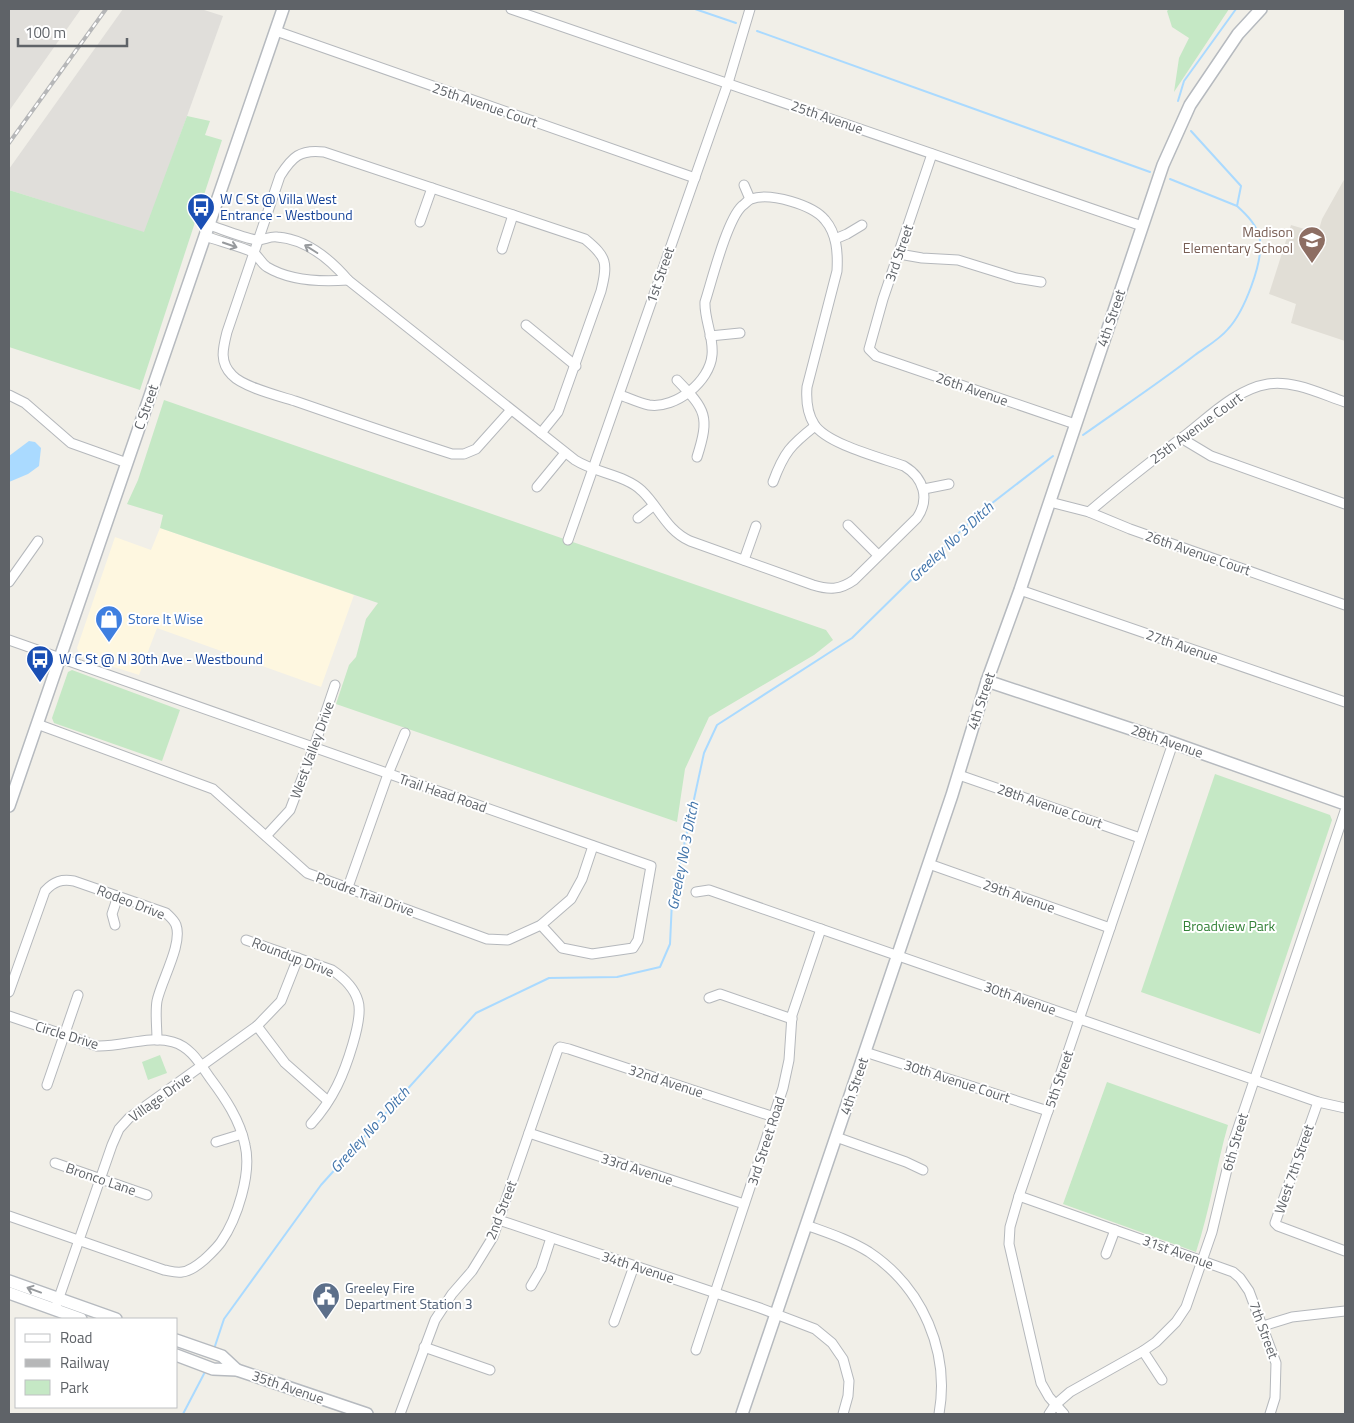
<svg xmlns="http://www.w3.org/2000/svg" width="1354" height="1423" viewBox="0 0 1354 1423" font-family="'Titillium Web',sans-serif">
	<style>
		.commercial { fill: #fef7e0 }
		.industrial { fill: #e0deda }
		.education { fill: #e1ded6 }
		.green { fill: #c5e8c5 }
		.water { fill: #aadaff }
		.lines { fill: none; stroke-linecap: round; stroke-linejoin: round }
		.stream { stroke: #aadaff; stroke-width: 2 }
		.street-casing { stroke: #b5b8bc; stroke-width: 11 }
		.secondary-casing { stroke: #b6babf; stroke-width: 14 }
		.street { stroke: #fff; stroke-width: 9 }
		.secondary { stroke: #fff; stroke-width: 11 }
		.rail-casing { stroke: #b6b7b8; stroke-width: 4 }
		.rail { stroke: #fff; stroke-width: 2; stroke-dasharray: 5.5; stroke-linecap: butt }
		.oneway { stroke: #979a9d }
		.labels { text-anchor: middle; stroke-width: 4; stroke-linejoin: round; paint-order: stroke }
		.street-label { font-size: 14px; fill: #5f6368; stroke: #fff }
		.transit-label { font-size: 14px; fill: #164399; stroke: #fff; text-anchor: start }
		.education-label { font-size: 14px; fill: #785e54; stroke: #fff; text-anchor: end }
		.shop-label { font-size: 14px; fill: #366cbe; stroke: #fff; text-anchor: start }
		.park-label { font-size: 14px; fill: #348238; stroke: #fff }
		.service-label { font-size: 14px; fill: #4e5e75; stroke: #fff; text-anchor: start }
		.water-label { font-size: 15px; font-style: italic; fill: #4174aa; stroke: #fff }
	</style>
	<rect width="100%" height="100%" fill="#f1efe8"/>
	<polygon class="commercial" points="160,528 354,595 321,687 157,628 139,675 80,656 77,648 115,537 151,550"/>
	<g class="industrial">
		<polygon points="9,9 81,9 9,111"/>
		<polygon points="123,9 201,9 223,16 145,233 9,190 9,169"/>
	</g>
	<polygon class="education" points="1345,178 1345,341 1291,323 1296,304 1269,294 1291,225 1318,233 1322,219"/>
	<g class="green">
		<polygon points="1169,9 1229,9 1174,92 1179,58 1189,38 1172,27 1167,11"/>
		<polygon points="187,116 210,121 205,135 222,140 140,390 9,347 9,190 144,232"/>
		<polygon points="164,400 826,630 833,640 814,655 709,717 685,769 677,822 336,704 349,665 356,657 366,619 378,603 160,528 163,515 127,504 138,480"/>
		<polygon points="72,670 180,710 162,761 54,723 52,718 68,672"/>
		<polygon points="1215,774 1330,815 1332,820 1260,1034 1141,992"/>
		<polygon points="160,1055 167,1073 148,1080 142,1062"/>
		<path d="M 1107,1082 L 1228,1125 C 1216,1167 1210,1210 1196,1252 L 1063,1204 Z"/>
	</g>
	<polygon class="water" points="29,441 35,442 41,448 39,466 28,474 9,482 9,456"/>
	<g class="lines">
		<g class="stream">
			<polyline points="695,9 736,23"/>
			<polyline points="757,31 1150,172"/>
			<polyline points="1178,101 1184,81 1236,9"/>
			<polyline points="1170,179 1237,206"/>
			<path d="M 1083,435 C 1121,408 1159,383 1195,355 C 1206,347 1220,339 1228,329 C 1244,312 1263,263 1260,240 C 1258,226 1247,215 1237,206 L 1241,186 L 1191,131"/>
			<polyline points="214,1349 224,1319 321,1185 476,1013 549,978 617,977 660,967 670,944 672,901 704,753 717,725 852,638 978,514 1053,456"/>
			<polyline points="183,1414 206,1370"/>
		</g>
		<g class="street-casing">
			<g id="street">
				<polyline points="511,9 1142,226"/>
				<polyline points="276,31 695,178"/>
				<polyline points="932,154 883,299 869,349 876,356 1075,424"/>
				<polyline points="744,185 750,199"/>
				<polyline points="420,222 432,188"/>
				<path d="M 209,225 C 219,228 249,240 258,240 C 264,240 270,236 277,237 C 305,239 330,259 348,280 L 575,460 C 595,473 626,475 642,491 C 659,507 666,530 690,541 L 813,585 C 829,590 840,590 854,580 L 917,518 C 930,499 924,478 904,466 C 882,458 826,444 814,424 C 807,413 806,400 807,387 L 837,271 C 838,253 837,234 825,220 C 813,205 770,192 751,199 C 748,200 745,204 742,206 C 727,220 712,280 705,302 C 704,319 714,337 712,355 C 710,381 676,409 649,405 C 639,403 629,398 620,395"/>
				<path d="M 205,236 C 215,240 247,248 254,253 C 259,257 261,263 267,267 C 290,281 322,282 348,280"/>
				<polyline points="835,239 847,234 862,225"/>
				<polyline points="502,249 513,215"/>
				<polyline points="899,254 922,258 958,260 1016,278 1041,282"/>
				<polyline points="526,325 576,366"/>
				<polyline points="710,336 740,333"/>
				<path d="M 677,380 C 706,410 710,416 697,457"/>
				<polyline points="9,395 25,403 71,443 127,463"/>
				<path d="M 511,410 L 476,449 L 464,454 L 452,454 C 399,437 347,419 295,401 C 279,396 243,387 232,375 C 219,362 223,348 227,332 L 280,176 C 292,157 300,149 324,152 L 585,239 C 607,257 608,263 601,291 L 558,412 L 541,433"/>
				<polyline points="1181,438 1211,456 1345,504"/>
				<path d="M 773,482 C 784,452 791,445 815,426"/>
				<polyline points="537,487 565,453"/>
				<polyline points="924,489 949,484"/>
				<polyline points="1050,502 1089,512 1130,529 1345,605"/>
				<path d="M 1089,512 C 1121,484 1154,459 1188,433 C 1211,415 1237,389 1268,384 C 1294,380 1321,394 1345,402"/>
				<polyline points="638,518 653,506"/>
				<polyline points="848,525 878,555"/>
				<polyline points="568,540 728,83 750,9"/>
				<polyline points="744,560 756,526"/>
				<polyline points="9,582 38,541"/>
				<polyline points="1020,590 1345,702"/>
				<polyline points="9,640 651,866 638,940 633,948 592,954 562,948 541,925"/>
				<polyline points="37,724 213,789 307,873 487,939 508,940 541,925 571,899 582,879 593,846"/>
				<polyline points="959,775 1140,838"/>
				<polyline points="266,836 290,810 314,747 335,685"/>
				<polyline points="929,864 1110,928"/>
				<polyline points="348,887 388,774 405,733"/>
				<polyline points="696,892 709,890 1318,1102 1345,1108"/>
				<polyline points="115,925 112,914 118,896"/>
				<path d="M 246,940 L 332,970 C 344,978 354,987 358,1001 C 364,1019 345,1070 337,1086 C 330,1100 321,1113 311,1124"/>
				<path d="M 9,992 L 45,891 C 54,881 62,879 74,881 L 166,913 C 170,917 174,920 176,925 C 183,944 161,981 157,1001 C 155,1013 157,1027 157,1040"/>
				<polyline points="709,998 720,994 792,1019"/>
				<path d="M 9,1016 L 97,1046 C 122,1047 149,1035 173,1042 C 191,1047 200,1064 210,1078 C 225,1098 240,1120 245,1145 C 252,1173 237,1219 221,1242 C 216,1249 211,1253 205,1259 C 199,1264 191,1271 182,1272 C 176,1273 170,1271 164,1270 L 9,1216"/>
				<polyline points="257,1026 285,1063 328,1101"/>
				<polyline points="865,1052 1048,1111"/>
				<polyline points="47,1085 78,995"/>
				<polyline points="1318,1102 1275,1223 1278,1226 1345,1251"/>
				<polyline points="529,1133 744,1204"/>
				<polyline points="836,1137 906,1162 923,1170"/>
				<polyline points="216,1142 242,1134"/>
				<polyline points="55,1163 147,1195"/>
				<polyline points="1019,1196 1191,1257 1233,1272 1240,1278 1249,1291 1276,1363 1275,1398 1270,1414"/>
				<polyline points="499,1220 760,1308 815,1329 832,1343 843,1359 849,1381 848,1396 843,1414"/>
				<path d="M 806,1225 C 828,1233 850,1240 869,1252 C 923,1288 950,1352 939,1414"/>
				<polyline points="1106,1254 1115,1230"/>
				<polyline points="531,1286 541,1269 551,1238"/>
				<polyline points="55,1309 112,1145 119,1129 129,1118 257,1026 281,1001 298,958"/>
				<polyline points="614,1322 634,1266"/>
				<polyline points="1263,1326 1292,1317 1345,1311"/>
				<polyline points="424,1347 490,1370"/>
				<polyline points="696,1350 783,1088 789,1060 792,1015 821,929"/>
				<polyline points="1143,1351 1162,1380"/>
				<polyline points="400,1414 435,1320 452,1294 472,1271 493,1237 558,1049 560,1047 569,1049 774,1117"/>
				<polyline points="1049,1414 1055,1405 1070,1392 1143,1351 1156,1342 1176,1322 1186,1307 1212,1232 1234,1140 1345,811"/>
				<polyline points="1064,1414 1049,1397 1041,1383 1009,1244 1010,1227 1019,1196 1173,743"/>
			</g>
		</g>
		<g class="secondary-casing">
			<g id="secondary">
				<polyline points="987,681 1173,743 1345,804"/>
				<polyline points="9,806 283,9"/>
				<polyline points="9,1281 116,1319"/>
				<polyline points="9,1293 81,1319"/>
				<polyline points="176,1340 222,1356 237,1370"/>
				<polyline points="176,1355 213,1369 237,1370 367,1414"/>
				<polyline points="742,1414 952,795 987,681 1020,590 1163,165 1190,105 1238,34 1261,9"/>
			</g>
		</g>
		<use href="#street" class="street"/>
		<use href="#secondary" class="secondary"/>
		<g class="rail-casing">
			<polyline id="rail" points="9,143 106,9"/>
		</g>
		<use href="#rail" class="rail"/>
	</g>
	<defs><path id="oneway-shaft" d="M-6 0H5M1.5-3L5.5 0L1.5 3" fill="none" stroke-width="1.6" stroke-linecap="round" stroke-linejoin="round" transform="scale(1.25)"/></defs>
	<g class="oneway">
		<use href="#oneway-shaft" transform="translate(230 245) rotate(19)"/>
		<use href="#oneway-shaft" transform="translate(311 249) rotate(-148)"/>
		<use href="#oneway-shaft" transform="translate(34 1290) rotate(-160)"/>
	</g>
	<defs>
		<g id="bus-pin" transform="scale(1.4375)"><path d="M0 17L-7.5 6A9.5 9.5 0 1 1 7.5 6Z" fill="#1a4fb4" stroke="#fff"/><path d="M-5-6H5V4H4V6H2V4H-2V6H-4V4H-5ZM-3.5-4V0h7V-4ZM-3.5 1.2v1.5H-2V1.2ZM2 1.2v1.5H3.5V1.2Z" fill="#fff"/></g>
		<g id="school-pin" transform="scale(1.4375)"><path d="M0 17L-7.5 6A9.5 9.5 0 1 1 7.5 6Z" fill="#8d6e63" stroke="#fff"/><path d="M0-5L7-2L0 1L-7-2ZM-4 1L0 2.5L4 1V4Q0 6-4 4Z" fill="#fff"/></g>
		<g id="shop-pin" transform="scale(1.4375)"><path d="M0 17L-7.5 6A9.5 9.5 0 1 1 7.5 6Z" fill="#3f7fe0" stroke="#fff"/><path d="M-5-2.5h2.3a2.7 3.5 0 0 1 5.4 0H5L5.5 6h-11ZM-1.5-2.5h3a1.5 2.3 0 0 0-3 0Z" fill="#fff"/></g>
		<g id="civic-pin" transform="scale(1.4375)"><path d="M0 17L-7.5 6A9.5 9.5 0 1 1 7.5 6Z" fill="#5c6f8a" stroke="#fff"/><path d="M-.6-6.5H3V-4.5H.6V-3L4-1V1h2V6H-6V1h2V-1L-.6-3ZM-1.2 2.5V6h2.4V2.5Z" fill="#fff"/></g>
	</defs>
	<g fill-rule="evenodd">
		<use href="#bus-pin" x="201" y="207"/>
		<use href="#school-pin" x="1312" y="240"/>
		<use href="#shop-pin" x="109" y="619"/>
		<use href="#bus-pin" x="40" y="659"/>
		<use href="#civic-pin" x="326" y="1296"/>
	</g>
	<g class="labels">
		<g class="street-label">
			<text transform="translate(485 105) rotate(19)" y="5">25th Avenue Court</text>
			<text transform="translate(827 117) rotate(19)" y="5">25th Avenue</text>
			<text transform="translate(899 253) rotate(-71)" y="5">3rd Street</text>
			<text transform="translate(660 275) rotate(-71)" y="5">1st Street</text>
			<text transform="translate(1111 318) rotate(-71)" y="5">4th Street</text>
			<text transform="translate(972 389) rotate(19)" y="5">26th Avenue</text>
			<text transform="translate(146 407) rotate(-71)" y="5">C Street</text>
			<text transform="translate(1196 428) rotate(-36)" y="5">25th Avenue Court</text>
			<text transform="translate(1198 553) rotate(19)" y="5">26th Avenue Court</text>
			<text transform="translate(1182 646) rotate(19)" y="5">27th Avenue</text>
			<text transform="translate(981 701) rotate(-72)" y="5">4th Street</text>
			<text transform="translate(1167 741) rotate(19)" y="5">28th Avenue</text>
			<text transform="translate(312 750) rotate(-70)" y="5">West Valley Drive</text>
			<text transform="translate(443 793) rotate(19)" y="5">Trail Head Road</text>
			<text transform="translate(1050 806) rotate(19)" y="5">28th Avenue Court</text>
			<text transform="translate(365 894) rotate(20)" y="5">Poudre Trail Drive</text>
			<text transform="translate(1019 896) rotate(19)" y="5">29th Avenue</text>
			<text transform="translate(131 902) rotate(21)" y="5">Rodeo Drive</text>
			<text transform="translate(293 957) rotate(21)" y="5">Roundup Drive</text>
			<text transform="translate(1020 998) rotate(19)" y="5">30th Avenue</text>
			<text transform="translate(67 1035) rotate(17)" y="5">Circle Drive</text>
			<text transform="translate(1059 1079) rotate(-71)" y="5">5th Street</text>
			<text transform="translate(666 1081) rotate(18)" y="5">32nd Avenue</text>
			<text transform="translate(957 1081) rotate(18)" y="5">30th Avenue Court</text>
			<text transform="translate(854 1086) rotate(-71)" y="5">4th Street</text>
			<text transform="translate(160 1097) rotate(-36)" y="5">Village Drive</text>
			<text transform="translate(766 1141) rotate(-72)" y="5">3rd Street Road</text>
			<text transform="translate(1235 1142) rotate(-74)" y="5">6th Street</text>
			<text transform="translate(637 1169) rotate(18)" y="5">33rd Avenue</text>
			<text transform="translate(1294 1169) rotate(-71)" y="5">West 7th Street</text>
			<text transform="translate(101 1179) rotate(19)" y="5">Bronco Lane</text>
			<text transform="translate(501 1210) rotate(-69)" y="5">2nd Street</text>
			<text transform="translate(1178 1252) rotate(20)" y="5">31st Avenue</text>
			<text transform="translate(638 1267) rotate(18)" y="5">34th Avenue</text>
			<text transform="translate(1264 1330) rotate(70)" y="5">7th Street</text>
			<text transform="translate(288 1387) rotate(19)" y="5">35th Avenue</text>
		</g>
		<g class="transit-label">
			<text x="220" y="204">W C St @ Villa West<tspan x="220" dy="16">Entrance - Westbound</tspan></text>
			<text x="59" y="664">W C St @ N 30th Ave - Westbound</text>
		</g>
		<g class="education-label">
			<text x="1293" y="237">Madison<tspan x="1293" dy="16">Elementary School</tspan></text>
		</g>
		<g class="shop-label">
			<text x="128" y="624">Store It Wise</text>
		</g>
		<g class="park-label">
			<text x="1229" y="931">Broadview Park</text>
		</g>
		<g class="service-label">
			<text x="345" y="1293">Greeley Fire<tspan x="345" dy="16">Department Station 3</tspan></text>
		</g>
		<g class="water-label">
			<text transform="translate(951 542) rotate(-43)" y="5">Greeley No 3 Ditch</text>
			<text transform="translate(683 856) rotate(-79)" y="5">Greeley No 3 Ditch</text>
			<text transform="translate(370 1130) rotate(-48)" y="5">Greeley No 3 Ditch</text>
		</g>
	</g>
	<rect width="1354" height="1423" fill="none" stroke="#5f6368" stroke-width="20"/>
	<rect x="15" y="1318" width="162" height="90" fill="#ffffff" stroke="#bfc1c3"/>
	<rect x="25" y="1334" width="25" height="8" fill="#ffffff" stroke="#bfc1c3"/>
	<text x="60" y="1343" font-size="15" fill="#5f6368">Road</text>
	<rect x="25" y="1359" width="25" height="8" fill="#b6b7b8" stroke="#bfc1c3"/>
	<text x="60" y="1368" font-size="15" fill="#5f6368">Railway</text>
	<rect x="25" y="1380" width="25" height="15" fill="#c5e8c5" stroke="#bfc1c3"/>
	<text x="60" y="1393" font-size="15" fill="#5f6368">Park</text>
	<path d="M18 38v8h109v-8" fill="none" stroke="#5f6368" stroke-width="2.5"/>
	<text x="25" y="38" font-size="15" fill="#5f6368" stroke="#ffffff" stroke-width="4" paint-order="stroke">100 m</text>
</svg>
